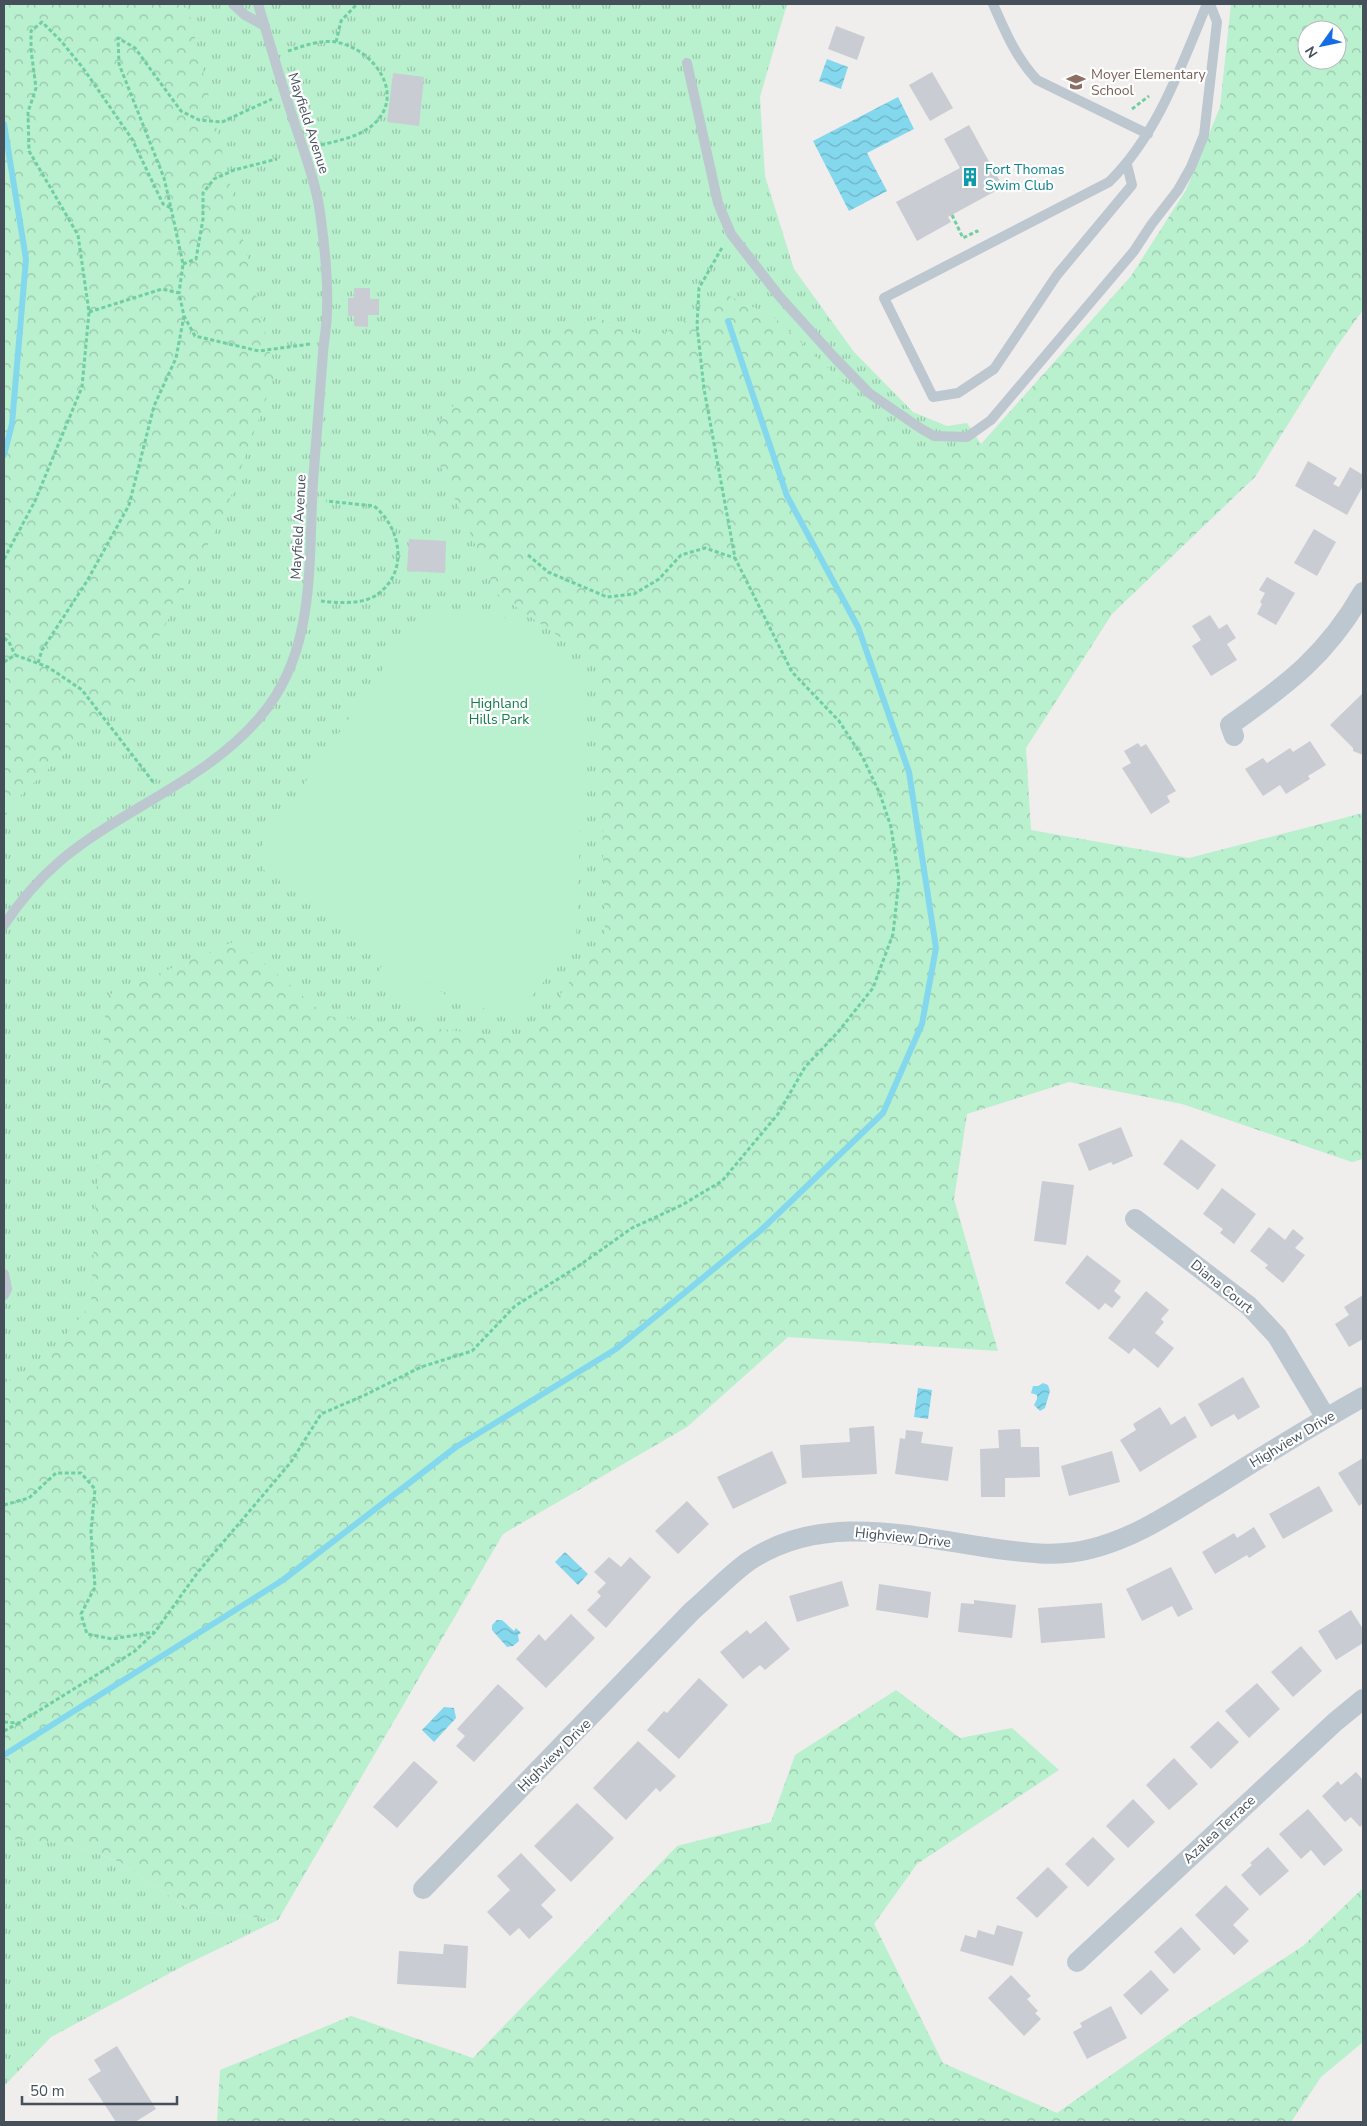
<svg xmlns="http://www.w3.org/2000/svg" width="1367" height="2126" viewBox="0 0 1367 2126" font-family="'Nunito Sans',sans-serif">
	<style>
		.grass { fill: url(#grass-tufts) }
		.forest { fill: url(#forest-crowns); fill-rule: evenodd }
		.pitch { fill: #b9f0ce }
		.water { fill: url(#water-waves) }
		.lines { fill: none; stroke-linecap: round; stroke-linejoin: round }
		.stream { stroke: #84d8ee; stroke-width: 6 }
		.building { fill: #c9ccd2 }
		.path { stroke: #70cfa1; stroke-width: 3; stroke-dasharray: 4 2.5; stroke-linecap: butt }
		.lane { stroke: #bdc7d0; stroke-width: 10 }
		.street { stroke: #bdc7d0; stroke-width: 20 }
		.labels { text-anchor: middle; stroke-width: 4.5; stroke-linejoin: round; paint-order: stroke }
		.education-label { font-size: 14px; fill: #785e54; stroke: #fff; text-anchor: start }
		.street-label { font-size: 14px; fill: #45505b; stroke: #fff }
		.culture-label { font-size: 14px; fill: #0d838f; stroke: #fff; text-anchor: start }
		.park-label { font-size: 14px; fill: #137e49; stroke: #fff }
	</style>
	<defs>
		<pattern id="grass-tufts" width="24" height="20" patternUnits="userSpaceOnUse" patternTransform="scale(1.25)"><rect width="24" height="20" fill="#b9f0ce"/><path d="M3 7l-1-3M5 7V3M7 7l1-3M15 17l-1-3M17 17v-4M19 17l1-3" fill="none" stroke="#98c5aa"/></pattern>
		<pattern id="forest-crowns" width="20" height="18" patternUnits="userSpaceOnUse" patternTransform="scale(1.25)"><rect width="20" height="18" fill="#b9f0ce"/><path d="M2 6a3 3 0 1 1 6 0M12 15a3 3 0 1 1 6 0" fill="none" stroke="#98c5aa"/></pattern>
		<pattern id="water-waves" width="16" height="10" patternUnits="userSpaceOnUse" patternTransform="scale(1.25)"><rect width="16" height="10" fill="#84d8ee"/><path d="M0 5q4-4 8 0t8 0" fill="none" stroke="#6eb2c4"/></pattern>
	</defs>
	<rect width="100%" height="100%" fill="#f0eded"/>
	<polygon class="grass" points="4,4 787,4 760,97 765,176 794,269 854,352 913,412 947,426 967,423 981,444 12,1838 72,1844 120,1862 190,1910 278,1920 185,1965 51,2037 4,2086"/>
	<g class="forest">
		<polygon points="4,4 187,4 275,374 225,513 130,691 17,799 4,818"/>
		<path d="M 1231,4 L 1363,4 L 1363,310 L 1335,349 L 1255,477 L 1112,614 L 1026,748 L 1031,830 L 1189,858 L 1363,813 L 1363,1159 L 1352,1162 L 1182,1104 L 1069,1082 L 967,1114 L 954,1199 L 998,1351 L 788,1337 L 687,1427 L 503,1534 L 278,1920 L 190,1910 L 120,1862 L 72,1844 L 12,1839 L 4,1847 L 4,1383 L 47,1358 L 91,1304 L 106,996 L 238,940 L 326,1016 L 528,1039 L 605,933 L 598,663 L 497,594 L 427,435 L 505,348 L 599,318 L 652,340 L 729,296 L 774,317 L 917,451 L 962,453 L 981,444 L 1131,276 L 1186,190 L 1220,107 ZM 1307,30 L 1337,30 L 1337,60 L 1307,60 Z"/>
		<polygon points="896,1690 960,1738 1012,1728 1059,1770 917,1864 874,1924 943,2063 1057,2113 1188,2021 1303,1946 1363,1888 1363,2042 1321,2077 1291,2122 217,2122 220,2070 351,2016 473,2058 677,1846 771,1822 795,1755"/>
	</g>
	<polygon class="pitch" points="493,610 586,672 576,943 511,1021 428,982 447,996 429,1023 371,982 389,956 263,869 260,848 413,625 451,611"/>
	<g class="water">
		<polygon points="827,59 848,67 841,89 819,81"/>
		<polygon points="898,97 914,129 867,153 887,191 849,211 813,141"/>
		<polygon points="1043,1383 1048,1385 1050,1391 1045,1408 1040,1411 1034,1405 1037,1399 1037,1395 1031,1393 1033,1386 1038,1386"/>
		<polygon points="918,1388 932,1390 928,1419 914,1417"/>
		<polygon points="565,1552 588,1574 578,1585 555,1562"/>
		<polygon points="497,1620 502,1620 514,1631 516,1628 521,1633 518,1635 519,1641 513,1646 507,1647 492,1630 492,1625"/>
		<polygon points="444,1707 454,1708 456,1718 434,1742 422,1730"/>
	</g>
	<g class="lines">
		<g class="stream">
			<polyline points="4,124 26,259 12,424 4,455"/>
			<polyline points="4,1755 283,1580 456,1447 616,1349 760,1231 883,1113 922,1024 936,948 909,772 858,627 787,496 728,321"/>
		</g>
	</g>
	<g class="building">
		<polygon points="836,26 865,37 857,60 828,49"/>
		<polygon points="932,72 953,108 930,121 909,85"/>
		<polygon points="393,73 424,77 419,126 387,122"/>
		<polygon points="969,125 1003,187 948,217 951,222 917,241 896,202 960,168 944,139"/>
		<polygon points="354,288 370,288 370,299 379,299 379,315 368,315 368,327 354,326 354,316 348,316 348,298 354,298"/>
		<polygon points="1308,461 1337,478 1333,484 1339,487 1350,467 1363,475 1363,486 1347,515 1295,486"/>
		<polygon points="1314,529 1336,542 1317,576 1294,563"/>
		<polygon points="409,539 446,541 445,573 407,571"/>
		<polygon points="1267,577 1295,593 1276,625 1257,614 1262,604 1260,602 1265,593 1259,590"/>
		<polygon points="1210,615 1219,629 1227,624 1236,638 1227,644 1237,660 1211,676 1192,646 1201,640 1192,626"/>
		<polygon points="1363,693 1363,755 1353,751 1353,748 1330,725"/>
		<polygon points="1310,741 1326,765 1308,776 1310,779 1286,794 1280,785 1263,796 1245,769 1263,758 1267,763 1290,748 1293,752"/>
		<polygon points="1138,743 1141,747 1146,744 1176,791 1167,796 1170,802 1151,814 1122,768 1131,763 1124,751"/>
		<polygon points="1121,1127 1133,1156 1113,1165 1111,1162 1089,1171 1078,1144"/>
		<polygon points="1181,1139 1216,1165 1198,1190 1163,1164"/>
		<polygon points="1042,1181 1074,1185 1066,1245 1034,1241"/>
		<polygon points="1222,1188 1256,1214 1234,1244 1220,1233 1223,1229 1203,1214"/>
		<polygon points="1269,1227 1285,1240 1293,1229 1304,1238 1295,1248 1305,1255 1283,1283 1265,1268 1268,1265 1250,1251"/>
		<polygon points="1087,1255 1121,1281 1114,1291 1121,1297 1112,1308 1105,1303 1099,1310 1065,1283"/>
		<polygon points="1146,1291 1169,1310 1161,1319 1164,1322 1155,1333 1174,1348 1158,1368 1134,1348 1129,1354 1108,1338"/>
		<polygon points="1363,1295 1363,1339 1349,1347 1335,1324 1349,1315 1344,1307"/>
		<polygon points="1243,1377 1260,1407 1238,1420 1234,1414 1211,1427 1198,1404"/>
		<polygon points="1160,1407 1171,1425 1185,1416 1197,1437 1140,1472 1120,1440 1136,1430 1133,1424"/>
		<polygon points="874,1426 877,1474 802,1478 800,1445 850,1442 849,1428"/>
		<polygon points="1020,1429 1021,1447 1039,1447 1040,1477 1005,1478 1005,1497 981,1497 980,1449 999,1448 998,1430"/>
		<polygon points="906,1430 923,1432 921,1443 953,1447 948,1481 895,1474 900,1438 905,1439"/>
		<polygon points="772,1451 787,1483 733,1509 717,1477"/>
		<polygon points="1112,1451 1120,1482 1069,1496 1061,1466"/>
		<polygon points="1363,1458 1363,1503 1359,1506 1338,1473"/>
		<polygon points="1319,1486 1333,1511 1283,1539 1269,1514"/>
		<polygon points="687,1501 709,1524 678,1554 655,1531"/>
		<polygon points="1254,1527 1266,1547 1249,1558 1247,1555 1215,1574 1202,1552 1234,1533 1237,1538"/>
		<polygon points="609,1557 621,1567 630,1557 651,1577 606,1628 587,1610 601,1596 597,1592 606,1583 594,1572"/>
		<polygon points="1171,1567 1193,1609 1178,1617 1172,1606 1142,1621 1126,1589"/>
		<polygon points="842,1581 849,1606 797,1622 789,1596"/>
		<polygon points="879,1584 931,1592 928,1618 876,1610"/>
		<polygon points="974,1600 1016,1605 1012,1638 958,1632 961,1603 974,1604"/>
		<polygon points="1102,1603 1105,1638 1041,1643 1038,1608"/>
		<polygon points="1351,1610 1363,1629 1363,1643 1336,1660 1318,1631"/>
		<polygon points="571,1614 595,1638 546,1688 516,1659 539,1634 545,1641"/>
		<polygon points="766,1621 790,1649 765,1670 760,1665 743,1679 720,1652 747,1630 750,1634"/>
		<polygon points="1301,1646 1322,1671 1293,1697 1271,1672"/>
		<polygon points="699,1678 728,1705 679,1759 647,1730 664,1711 667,1713"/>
		<polygon points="1257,1683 1280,1709 1249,1738 1225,1711"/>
		<polygon points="498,1684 524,1708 474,1762 456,1746 465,1736 457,1729"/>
		<polygon points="1218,1721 1239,1742 1211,1769 1190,1747"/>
		<polygon points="638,1741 676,1776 660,1792 656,1788 626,1820 593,1788"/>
		<polygon points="1174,1758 1198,1784 1169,1810 1146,1785"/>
		<polygon points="414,1761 438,1782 397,1828 373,1807"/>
		<polygon points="1356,1772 1363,1780 1363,1824 1360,1827 1351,1817 1345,1822 1322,1796 1338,1781 1341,1785"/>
		<polygon points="1133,1799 1155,1822 1128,1848 1106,1826"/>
		<polygon points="577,1803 614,1838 571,1882 534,1846"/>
		<polygon points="1308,1809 1343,1850 1324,1866 1311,1850 1301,1859 1279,1834"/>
		<polygon points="1093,1837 1115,1859 1088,1887 1065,1864"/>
		<polygon points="1268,1847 1289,1871 1260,1896 1241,1875 1252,1865 1250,1863"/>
		<polygon points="521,1853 556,1890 541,1905 553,1917 529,1939 519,1928 510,1936 487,1912 510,1890 497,1876"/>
		<polygon points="1048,1867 1068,1887 1037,1918 1016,1898"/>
		<polygon points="1226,1885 1249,1909 1233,1925 1249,1941 1234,1955 1195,1915"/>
		<polygon points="997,1925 1023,1932 1013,1966 960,1951 965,1935 976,1938 978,1930 994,1935"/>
		<polygon points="1181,1927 1201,1949 1174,1974 1154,1952"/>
		<polygon points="444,1944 468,1946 466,1988 397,1984 399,1951 443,1954"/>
		<polygon points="1151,1970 1169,1990 1141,2015 1123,1995"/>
		<polygon points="1011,1975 1031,1996 1027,1999 1038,2011 1035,2013 1041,2019 1024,2036 988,1998"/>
		<polygon points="1111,2006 1127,2038 1087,2059 1073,2032 1082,2027 1080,2023"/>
		<polygon points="117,2046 156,2109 135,2122 116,2122 88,2079 101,2071 94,2060"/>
	</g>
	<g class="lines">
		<g class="path">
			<polyline points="336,42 341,21 357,4"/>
			<path d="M 288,51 C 304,46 323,38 340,43 C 374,51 406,94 374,124 C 360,137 336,141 317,146"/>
			<polyline points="1132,109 1149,96"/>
			<polyline points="171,208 183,264 179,293"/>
			<polyline points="952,215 963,238 977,231 978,234"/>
			<polyline points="183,264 196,259 203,219 203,193 214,179 234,170 277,159"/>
			<polyline points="89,312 162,289 179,293 184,316 195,336 259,351 310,344"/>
			<polyline points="528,555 548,572 607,597 634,594 659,579 681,555 705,548 735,558"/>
			<polyline points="4,559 35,501 82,387 89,312 78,235 29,151 28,112 36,88 31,50 31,31 42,22 61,41 83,68 132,139 163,204 171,208 164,178 119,64 118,38 135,48 181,111 199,120 222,122 272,99"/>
			<path d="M 321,601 C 338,603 363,605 378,594 C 409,571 401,528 374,506 L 326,501"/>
			<polyline points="4,638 9,642 15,655"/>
			<polyline points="4,662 15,655 48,667 82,690 154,783"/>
			<polyline points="38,663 42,650 87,581 129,505 154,406 176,358 184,316"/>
			<polyline points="4,1505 29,1498 56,1473 81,1473 95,1489 91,1532 95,1587 81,1614 87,1634 112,1639 154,1632"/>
			<polyline points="4,1722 19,1723 135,1651 155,1632 198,1572 291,1462 321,1414 365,1395 421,1367 472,1351 515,1306 577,1267 632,1228 682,1205 722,1181 778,1114 805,1067 838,1032 873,988 893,934 899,880 891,827 880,794 863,758 839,721 792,672 735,558 704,389 697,325 699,288 723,246"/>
			<polyline points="4,1731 19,1723"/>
		</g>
		<g class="lane">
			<polyline points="233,4 245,15 265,26"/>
			<path d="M 993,4 C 1005,31 1016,58 1037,80 L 1148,134"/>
			<polyline points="687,63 718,203 731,234 780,297 834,357 869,393 920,428 934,436 967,437 991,420 1134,251 1151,225 1178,190 1191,167 1204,135 1217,22 1210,4"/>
			<path d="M 1127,165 L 1132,185 L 1057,275 L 994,369 L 958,393 L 933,397 L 884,298 L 1109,182 C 1158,134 1181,66 1207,4"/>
			<path d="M 4,925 C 20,901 38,880 60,861 C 123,808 206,781 260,717 C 317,651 308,562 313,482 C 316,439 320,396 323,353 C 324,339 327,325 327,311 C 328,281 325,249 321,220 C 317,183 302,147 291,112 C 279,76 269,40 258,4"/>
			<polyline points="4,1274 7,1289 4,1295"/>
		</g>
		<g class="street">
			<path d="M 1234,736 L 1230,725 C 1288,684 1327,655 1363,592"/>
			<polyline points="1135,1219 1249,1306 1277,1336 1326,1418"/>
			<path d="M 423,1889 L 692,1611 C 711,1595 729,1575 749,1561 C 821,1513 905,1535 984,1547 C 1019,1552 1055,1558 1090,1549 C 1136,1538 1174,1511 1214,1487 C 1263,1456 1313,1425 1363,1397"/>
			<polyline points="1077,1962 1335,1722 1363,1699"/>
		</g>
	</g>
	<defs>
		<g id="school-bare" transform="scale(1.5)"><path d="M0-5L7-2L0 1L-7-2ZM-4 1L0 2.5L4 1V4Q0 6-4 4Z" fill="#8d6e63" stroke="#fff" stroke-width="2.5" paint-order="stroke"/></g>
		<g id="building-bare" transform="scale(1.5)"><path d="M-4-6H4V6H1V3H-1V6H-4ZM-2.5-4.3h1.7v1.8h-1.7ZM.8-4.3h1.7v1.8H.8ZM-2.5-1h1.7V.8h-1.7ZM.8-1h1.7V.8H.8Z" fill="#0f9aa8" stroke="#fff" stroke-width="2.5" paint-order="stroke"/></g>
	</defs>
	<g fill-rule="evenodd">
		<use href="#school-bare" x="1076" y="82"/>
		<use href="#building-bare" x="970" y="177"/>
	</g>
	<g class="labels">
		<g class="education-label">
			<text x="1091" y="79">Moyer Elementary<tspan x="1091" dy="16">School</tspan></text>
		</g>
		<g class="street-label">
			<text transform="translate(309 123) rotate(72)" y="5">Mayfield Avenue</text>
			<text transform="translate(298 527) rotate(-87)" y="5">Mayfield Avenue</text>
			<text transform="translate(1222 1286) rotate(39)" y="5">Diana Court</text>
			<text transform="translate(1292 1439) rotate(-31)" y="5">Highview Drive</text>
			<text transform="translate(903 1537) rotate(6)" y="5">Highview Drive</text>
			<text transform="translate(554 1755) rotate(-45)" y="5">Highview Drive</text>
			<text transform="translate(1219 1829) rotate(-43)" y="5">Azalea Terrace</text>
		</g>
		<g class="culture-label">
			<text x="985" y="174">Fort Thomas<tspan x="985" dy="16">Swim Club</tspan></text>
		</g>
		<g class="park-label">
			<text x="499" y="708">Highland<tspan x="499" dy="16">Hills Park</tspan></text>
		</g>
	</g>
	<rect width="1367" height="2126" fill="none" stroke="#45505b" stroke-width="10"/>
	<g transform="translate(1322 45) rotate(237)"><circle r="24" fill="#ffffff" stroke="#b5b9bd"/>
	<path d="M0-4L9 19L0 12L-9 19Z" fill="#136de4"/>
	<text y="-8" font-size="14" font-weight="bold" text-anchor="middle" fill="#45505b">N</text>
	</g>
	<path d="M22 2096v8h155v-8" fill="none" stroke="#45505b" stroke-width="2.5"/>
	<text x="30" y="2096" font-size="15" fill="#45505b" stroke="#ffffff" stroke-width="4" paint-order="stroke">50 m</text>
</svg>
